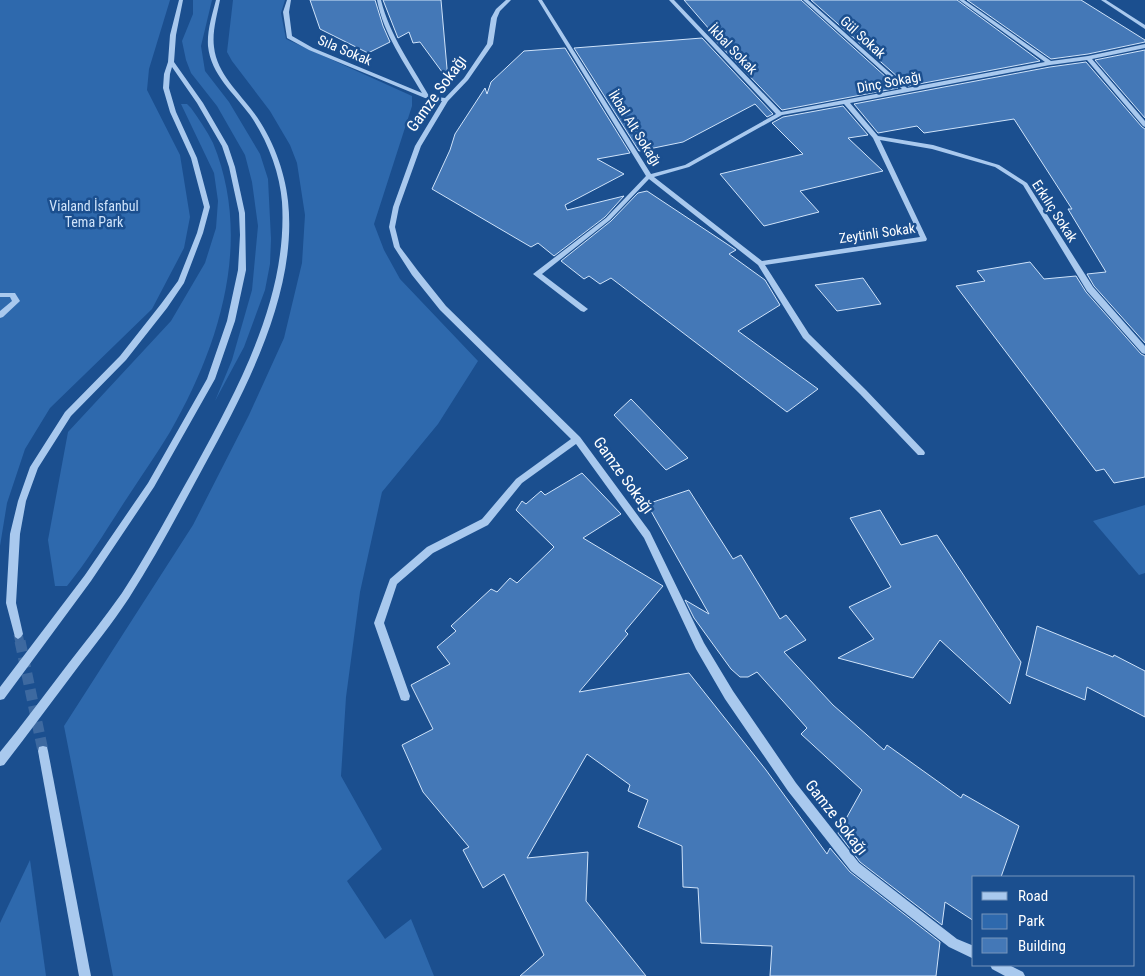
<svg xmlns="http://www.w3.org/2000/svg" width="1145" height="976" viewBox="0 0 1145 976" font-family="'Roboto Condensed',sans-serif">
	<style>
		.green { fill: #2e69ad }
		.building { fill: #4478b7; stroke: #cfe3fa }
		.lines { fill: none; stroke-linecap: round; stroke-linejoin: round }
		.minor-tunnel-far1 { stroke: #3d69a0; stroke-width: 9; stroke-dasharray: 9 4.5; stroke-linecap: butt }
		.minor-tunnel { stroke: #3d69a0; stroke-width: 11; stroke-dasharray: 11 5.5; stroke-linecap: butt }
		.minor { fill: #a9c9ee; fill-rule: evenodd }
		.labels { text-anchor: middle; stroke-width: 5; stroke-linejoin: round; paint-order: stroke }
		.far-street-label { font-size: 14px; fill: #fff; stroke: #1b4f8f }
		.far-park-label { font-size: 14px; fill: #cfe3fa; stroke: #1b4f8f }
		.street-label { font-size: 16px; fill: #fff; stroke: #1b4f8f }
	</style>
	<rect width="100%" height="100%" fill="#1b4f8f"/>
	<g class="green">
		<polygon points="0,0 170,0 149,69 147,90 180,155 190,217 184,248 152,309 50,408 25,449 7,503 0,546"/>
		<polygon points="193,0 212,0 201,46 205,71 229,102 260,154 268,179 271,239 270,264 265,290 244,347 215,401 232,360 252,290 258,226 252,182 245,155 217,106 191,73 186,60 182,41 193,14"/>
		<polygon points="233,0 285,0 281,13 286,39 412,96 412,106 374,224 384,250 400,279 478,361 438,424 382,492 360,592 346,697 341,776 382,849 347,881 385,939 411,919 434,976 113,976 64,726 193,525 249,415 284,338 302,263 305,215 297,163 290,145 270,111 232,61 227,52"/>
		<path d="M 181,104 L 187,104 L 191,108 C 199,119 207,131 213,143 C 253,240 220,345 170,432 C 158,452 144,472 131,492 C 109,525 92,555 67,586 L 55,586 L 48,540 L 68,432 L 171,321 L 205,263 L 216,228 L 218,201 L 214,173 Z"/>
		<polygon points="1145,505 1145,573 1139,575 1093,521"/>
		<polygon points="30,860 46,976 0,976 0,923"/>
	</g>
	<g class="building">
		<polygon points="310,0 375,0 383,26 390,42 368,53 320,29"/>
		<polygon points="383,0 441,0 448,80 420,42 413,43 409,32 398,38"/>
		<polygon points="684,0 801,0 898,88 782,110 712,37 716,37"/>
		<polygon points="811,0 957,0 1040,61 908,86"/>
		<polygon points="967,0 1081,0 1145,40 1145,42 1088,54 1051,59"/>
		<polygon points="702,38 773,114 767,117 755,104 683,142 639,151 574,48"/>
		<polygon points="565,48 630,153 597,159 624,174 565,205 567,210 624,196 605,217 554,256 538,243 531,247 432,189 450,150 455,134 485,88 487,94 491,82 524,51"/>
		<polygon points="1145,50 1145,118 1095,60"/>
		<polygon points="1086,62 1142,127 1145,129 1145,343 1094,286 1087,274 1106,272 1068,209 1072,209 1014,119 924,133 917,126 878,133 854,104 1050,67"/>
		<polygon points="843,106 868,135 848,138 883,171 800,191 819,212 764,226 720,174 803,154 772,123 783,117"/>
		<polygon points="647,191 736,250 729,254 765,280 780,305 738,331 818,389 787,412 611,278 600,284 589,276 584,279 561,261 611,221 638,193"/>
		<polygon points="1030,262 1044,279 1076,276 1086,292 1141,354 1145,356 1145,477 1114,483 1104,469 1096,471 956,286 985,281 977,271"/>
		<polygon points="863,278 881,304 837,311 815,285"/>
		<polygon points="631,399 688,458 666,470 614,415"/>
		<polygon points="582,473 621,514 583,538 663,586 625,631 628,634 579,692 689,673 766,770 827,854 830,848 850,872 940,942 936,976 770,976 772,946 701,943 698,888 683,887 682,846 638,827 648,800 628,791 630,785 587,754 527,858 588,852 586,901 646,976 520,976 544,955 504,874 483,888 463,850 469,847 423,792 402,745 433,729 411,685 450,664 437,647 456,631 451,626 491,589 497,592 510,578 517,583 554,547 516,510 522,501 526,504 541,491 545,495"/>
		<polygon points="689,490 733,559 741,555 780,619 786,615 806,640 784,652 833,705 884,750 887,745 961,798 963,794 1019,826 1001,877 974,877 974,921 945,902 942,925 860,862 838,833 862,790 801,734 807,728 757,672 748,677 740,677 731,669 694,618 685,600 709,614 647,504"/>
		<polygon points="880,510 901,545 937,535 1021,662 1010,704 940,640 913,678 838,658 874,639 849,607 891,587 850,518"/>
		<polygon points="1037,626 1113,657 1114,655 1145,671 1145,717 1087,687 1085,700 1026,675"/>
	</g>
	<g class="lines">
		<polyline class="minor-tunnel-far1" points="18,634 20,643"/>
		<polyline class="minor-tunnel" points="20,641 43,751"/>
		<g class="minor">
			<polygon points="179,0 183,0 176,35 174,62 203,103 228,146 235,167 245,213 246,270 235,321 215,379 154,487 91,581 4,699 0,700 0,687 85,575 148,483 207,379 227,321 238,270 240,235 239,213 229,167 222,146 197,103 172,67 170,74 169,88 176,112 197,158 210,207 203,233 184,283 167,308 126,360 71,416 38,468 26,501 20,534 16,603 23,634 21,637 18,639 15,637 6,603 10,534 18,501 30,467 65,412 120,356 161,304 178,281 197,233 204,207 191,158 170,112 163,88 164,74 168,62 170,35"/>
			<path d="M 216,0 L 220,0 C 217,15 212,32 214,47 C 217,74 239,92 254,113 C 272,137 285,171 288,201 C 298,292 246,389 204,466 C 180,510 156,556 129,598 C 112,624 93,647 75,671 C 51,703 28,734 4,765 L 0,766 L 0,752 C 23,724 45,694 68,664 C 86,641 105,617 122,593 C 149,552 171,509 195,467 C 239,387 288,296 282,202 C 280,173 267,139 250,115 C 234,93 211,75 208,46 C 207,31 212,15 216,0 Z"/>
			<path d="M 287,0 L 291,0 L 289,12 L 292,36 L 313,48 L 422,93 C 404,62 384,35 377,0 L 381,0 C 390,36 411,64 429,96 L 445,98 L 464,78 L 487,44 L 491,18 L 496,9 L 506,0 L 511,0 L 500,11 L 497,18 L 493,44 L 468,80 L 448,101 L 421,146 L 399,207 L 395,227 L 400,247 L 418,271 L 446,306 L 580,437 L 650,532 L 704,643 L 733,691 L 796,783 L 859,863 L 957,939 L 974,946 L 974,959 L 949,947 L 851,871 L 788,791 L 725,699 L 696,649 L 644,538 L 576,444 L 522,483 L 488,525 L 433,553 L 397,584 L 384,623 L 410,696 L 409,700 L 405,701 L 401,700 L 374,623 L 390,579 L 427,547 L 482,519 L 516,479 L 571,439 L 440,310 L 412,275 L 394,247 L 389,227 L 393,207 L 415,146 L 442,101 L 425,98 L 309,50 L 287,38 L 283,12 Z"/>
			<path d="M 538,0 L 542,0 L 651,174 L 685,165 L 776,114 L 669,0 L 674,0 L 781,112 L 902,89 L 803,0 L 808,0 L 907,88 L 1045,62 L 959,0 L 964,0 L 1051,61 L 1088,56 L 1145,44 L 1145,48 L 1092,59 L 1145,121 L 1145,127 L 1143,126 L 1087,60 L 1050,65 L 850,103 L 878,136 L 933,145 L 999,165 L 1027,183 L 1093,287 L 1145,346 L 1145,354 L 1142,353 L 1087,291 L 1023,185 L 995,167 L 932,149 L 880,140 L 927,239 L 926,241 L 765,265 L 809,334 L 866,390 L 924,451 L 925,453 L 924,455 L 918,455 L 860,394 L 803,338 L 758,265 L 649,179 L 610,220 L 542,274 L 588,309 L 584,312 L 581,311 L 533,274 L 606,218 L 646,176 ZM 844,104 L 873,138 L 920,237 L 762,261 L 654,177 L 689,167 L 782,115 Z"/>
			<polygon points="1101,0 1106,0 1145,25 1145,29"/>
			<polygon points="0,293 15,293 20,301 3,317 0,318 0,311 12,301 10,297 0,297"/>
			<polygon points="43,746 47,747 48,751 91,976 79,976 38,751 39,747"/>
			<polygon points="990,965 1009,965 1023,972 1025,976 1005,976 992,969"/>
		</g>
	</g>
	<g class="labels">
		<g class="far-street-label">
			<text transform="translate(863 37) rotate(42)" y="5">Gül Sokak</text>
			<text transform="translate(733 49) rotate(46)" y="5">İkbal Sokak</text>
			<text transform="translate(345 50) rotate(23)" y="5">Sıla Sokak</text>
			<text transform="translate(889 82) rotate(-11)" y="5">Dinç Sokağı</text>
			<text transform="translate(635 128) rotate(58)" y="5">İkbal Alt Sokağı</text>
			<text transform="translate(1055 211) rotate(57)" y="5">Erkılıç Sokak</text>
			<text transform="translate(877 233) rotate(-8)" y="5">Zeytinli Sokak</text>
		</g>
		<g class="far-park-label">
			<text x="94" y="211">Vialand İsfanbul<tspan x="94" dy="16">Tema Park</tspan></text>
		</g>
		<g class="street-label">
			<text transform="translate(436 93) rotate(-54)" y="6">Gamze Sokağı</text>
			<text transform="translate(624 475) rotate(54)" y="6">Gamze Sokağı</text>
			<text transform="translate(837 817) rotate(52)" y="6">Gamze Sokağı</text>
		</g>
	</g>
	<rect x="972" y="876" width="162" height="90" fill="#1b4f8f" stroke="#7695bc"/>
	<rect x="982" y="892" width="25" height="8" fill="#a9c9ee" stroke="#7695bc"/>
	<text x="1018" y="901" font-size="15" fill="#ffffff">Road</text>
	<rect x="982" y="914" width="25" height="15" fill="#2e69ad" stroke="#7695bc"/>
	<text x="1018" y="926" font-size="15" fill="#ffffff">Park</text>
	<rect x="982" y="938" width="25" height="15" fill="#4478b7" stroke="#7695bc"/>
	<text x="1018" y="951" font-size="15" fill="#ffffff">Building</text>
</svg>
